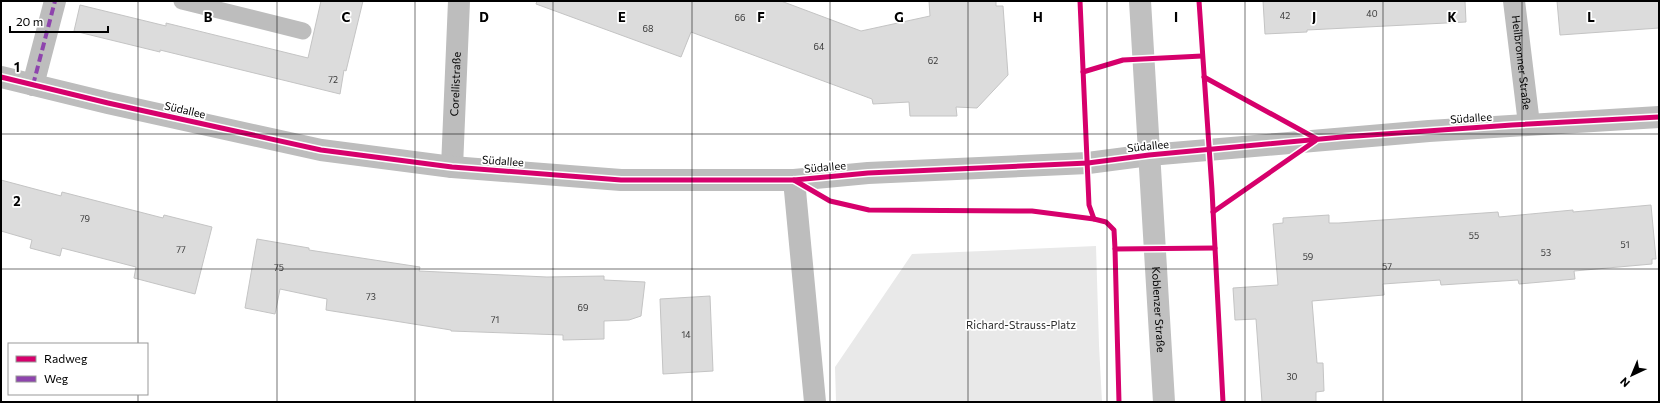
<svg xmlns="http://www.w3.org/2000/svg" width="1660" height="403" viewBox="0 0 1660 403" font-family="Commissioner,sans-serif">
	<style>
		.green { fill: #e9e9e9 }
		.building { fill: #dcdcdc; stroke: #c4c4c4 }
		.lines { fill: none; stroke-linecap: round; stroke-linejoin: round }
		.service { stroke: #bdbdbd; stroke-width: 17 }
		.minor { stroke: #bdbdbd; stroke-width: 22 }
		.tertiary { stroke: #bdbdbd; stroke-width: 22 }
		.secondary { stroke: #c0c0c0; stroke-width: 22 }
		.quiet { stroke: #8e44ad; stroke-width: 4; stroke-dasharray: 8 4; stroke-linecap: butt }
		.cycleway-casing { stroke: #fff; stroke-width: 8 }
		.cycleway { stroke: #d6006c; stroke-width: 5 }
		.grid { fill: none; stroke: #000; stroke-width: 1; stroke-opacity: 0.55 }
		.labels { text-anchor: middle; stroke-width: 3.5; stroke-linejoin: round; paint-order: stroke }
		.number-label { font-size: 9px; fill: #373737 }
		.street-label { font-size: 11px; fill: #000; stroke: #fff }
		.park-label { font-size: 11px; fill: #2e2e2e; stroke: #fff }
		.grid-label { font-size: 13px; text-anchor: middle; font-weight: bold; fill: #000; stroke: #fff; stroke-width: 3.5; stroke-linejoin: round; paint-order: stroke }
	</style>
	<rect width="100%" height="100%" fill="#fff"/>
	<polygon class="green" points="1096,246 1099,345 1102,402 836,402 835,367 912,254"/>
	<g class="building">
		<polygon points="321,1 363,1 346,71 344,70 340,94 160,50 160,52 74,31 80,5 166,26 166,23 308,58"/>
		<polygon points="537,1 781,1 861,31 930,16 929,1 996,1 996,6 1003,6 1008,75 977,108 956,107 957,116 910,116 909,102 873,104 872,99 691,32 681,57 536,4"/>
		<polygon points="1263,1 1465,1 1466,22 1307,30 1307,32 1265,34"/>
		<polygon points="1557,1 1659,1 1659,28 1560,35"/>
		<polygon points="1,180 61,196 62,192 163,218 164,215 212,227 195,294 134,278 136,267 62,248 60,256 30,248 32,240 1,231"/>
		<polygon points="1651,205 1656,259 1652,259 1652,264 1574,271 1575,279 1519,284 1518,280 1441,285 1440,280 1383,284 1384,295 1312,301 1317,363 1323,363 1324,391 1316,392 1316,402 1262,402 1256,319 1235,320 1233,288 1278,285 1273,224 1283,223 1283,218 1329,215 1329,223 1339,223 1498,212 1499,217 1573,210 1573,212"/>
		<polygon points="257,239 309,248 309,250 420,267 419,271 547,277 604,276 604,280 645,282 641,316 629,320 604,321 604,339 563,340 563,335 451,331 451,330 326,310 327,299 280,289 275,314 245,308"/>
		<polygon points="710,296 713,371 663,374 660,299"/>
	</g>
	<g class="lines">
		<polyline class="service" points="182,1 303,31"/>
		<g class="minor">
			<path id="s1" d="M 1514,1 L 1529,124"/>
			<polyline points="33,85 55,1"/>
			<polyline points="1149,155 1429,131 1659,117"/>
			<path id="s2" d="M 452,167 L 459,1"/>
			<polyline points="794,180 815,402"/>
		</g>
		<polyline class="tertiary" points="1,77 108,103 321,150 452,167 621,180 794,180 868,173 1088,163 1149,155"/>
		<path class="secondary" id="s3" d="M 1140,1 L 1164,402"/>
		<polyline class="quiet" points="33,85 55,1"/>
		<g class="cycleway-casing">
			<g id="cycleway">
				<polyline points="1080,1 1089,205 1094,219"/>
				<polyline points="1199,1 1212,190 1223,402"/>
				<polyline points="1083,72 1123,60 1202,56"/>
				<polyline points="1,77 108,103 321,150 452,167 621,180 794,180 868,173 1088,163 1149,155 1342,137 1512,125 1659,117"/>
				<polyline points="1204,77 1317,139"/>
				<polyline points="794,180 830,201 869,210 1032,211 1094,219 1106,222 1114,230 1115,249 1119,402"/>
				<polyline points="1213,212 1315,141"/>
				<polyline points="1115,249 1215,248"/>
			</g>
		</g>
		<use href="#cycleway" class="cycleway"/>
	</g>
	<path class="grid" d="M 138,1 L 138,344M 277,1 L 277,402M 415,1 L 415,402M 553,1 L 553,402M 692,1 L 692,402M 830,1 L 830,402M 968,1 L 968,402M 1107,1 L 1107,402M 1245,1 L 1245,402M 1383,1 L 1383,402M 1522,1 L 1522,402M 1,134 L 1659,134M 1,269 L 1659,269M 138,394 L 138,402"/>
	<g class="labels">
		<g class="number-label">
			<text x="1372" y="17">40</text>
			<text x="1285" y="19">42</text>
			<text x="740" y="21">66</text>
			<text x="648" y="32">68</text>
			<text x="819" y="50">64</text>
			<text x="933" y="64">62</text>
			<text x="333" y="83">72</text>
			<text x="85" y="222">79</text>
			<text x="1474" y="239">55</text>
			<text x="1625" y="248">51</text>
			<text x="181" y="253">77</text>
			<text x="1546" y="256">53</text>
			<text x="1308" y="260">59</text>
			<text x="1387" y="270">57</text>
			<text x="279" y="271">75</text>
			<text x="371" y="300">73</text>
			<text x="583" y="311">69</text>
			<text x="495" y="323">71</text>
			<text x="686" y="338">14</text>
			<text x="1292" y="380">30</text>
		</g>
		<g class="street-label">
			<text dy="4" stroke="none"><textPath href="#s1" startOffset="62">Heilbronner Straße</textPath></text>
			<text dy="4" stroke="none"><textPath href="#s2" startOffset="83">Corellistraße</textPath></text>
			<text transform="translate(185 110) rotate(13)" y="4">Südallee</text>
			<text transform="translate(1471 118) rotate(-4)" y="4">Südallee</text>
			<text transform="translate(1148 146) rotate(-6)" y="4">Südallee</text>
			<text transform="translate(503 161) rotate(4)" y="4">Südallee</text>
			<text transform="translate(825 167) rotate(-5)" y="4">Südallee</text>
			<text dy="4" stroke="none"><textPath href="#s3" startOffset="309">Koblenzer Straße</textPath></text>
		</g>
		<g class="park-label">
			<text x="1021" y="329">Richard-Strauss-Platz</text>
		</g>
	</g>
	<g class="grid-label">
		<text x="208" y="22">B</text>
		<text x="346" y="22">C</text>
		<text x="484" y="22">D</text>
		<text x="622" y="22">E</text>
		<text x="761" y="22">F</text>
		<text x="899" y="22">G</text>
		<text x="1038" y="22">H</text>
		<text x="1176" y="22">I</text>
		<text x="1314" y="22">J</text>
		<text x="1452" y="22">K</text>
		<text x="1591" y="22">L</text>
		<text x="17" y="72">1</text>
		<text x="17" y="206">2</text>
	</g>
	<rect width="1660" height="403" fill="none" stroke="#000000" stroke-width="4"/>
	<rect x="8" y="343" width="140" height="52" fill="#ffffff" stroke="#999999"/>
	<rect x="16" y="356" width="20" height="6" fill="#d6006c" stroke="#999999"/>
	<text x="44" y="363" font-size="12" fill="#000000">Radweg</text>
	<rect x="16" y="376" width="20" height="6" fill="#8e44ad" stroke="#999999"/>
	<text x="44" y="383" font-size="12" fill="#000000">Weg</text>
	<g transform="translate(1632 375) rotate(224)" stroke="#ffffff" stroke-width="3" paint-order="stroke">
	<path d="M0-3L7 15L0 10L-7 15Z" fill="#000000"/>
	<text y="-6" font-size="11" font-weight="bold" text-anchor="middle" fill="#000000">N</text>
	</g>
	<path d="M10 26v6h98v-6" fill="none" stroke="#000000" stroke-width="2"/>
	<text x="16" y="26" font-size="12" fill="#000000" stroke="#ffffff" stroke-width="3" paint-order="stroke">20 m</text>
</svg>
